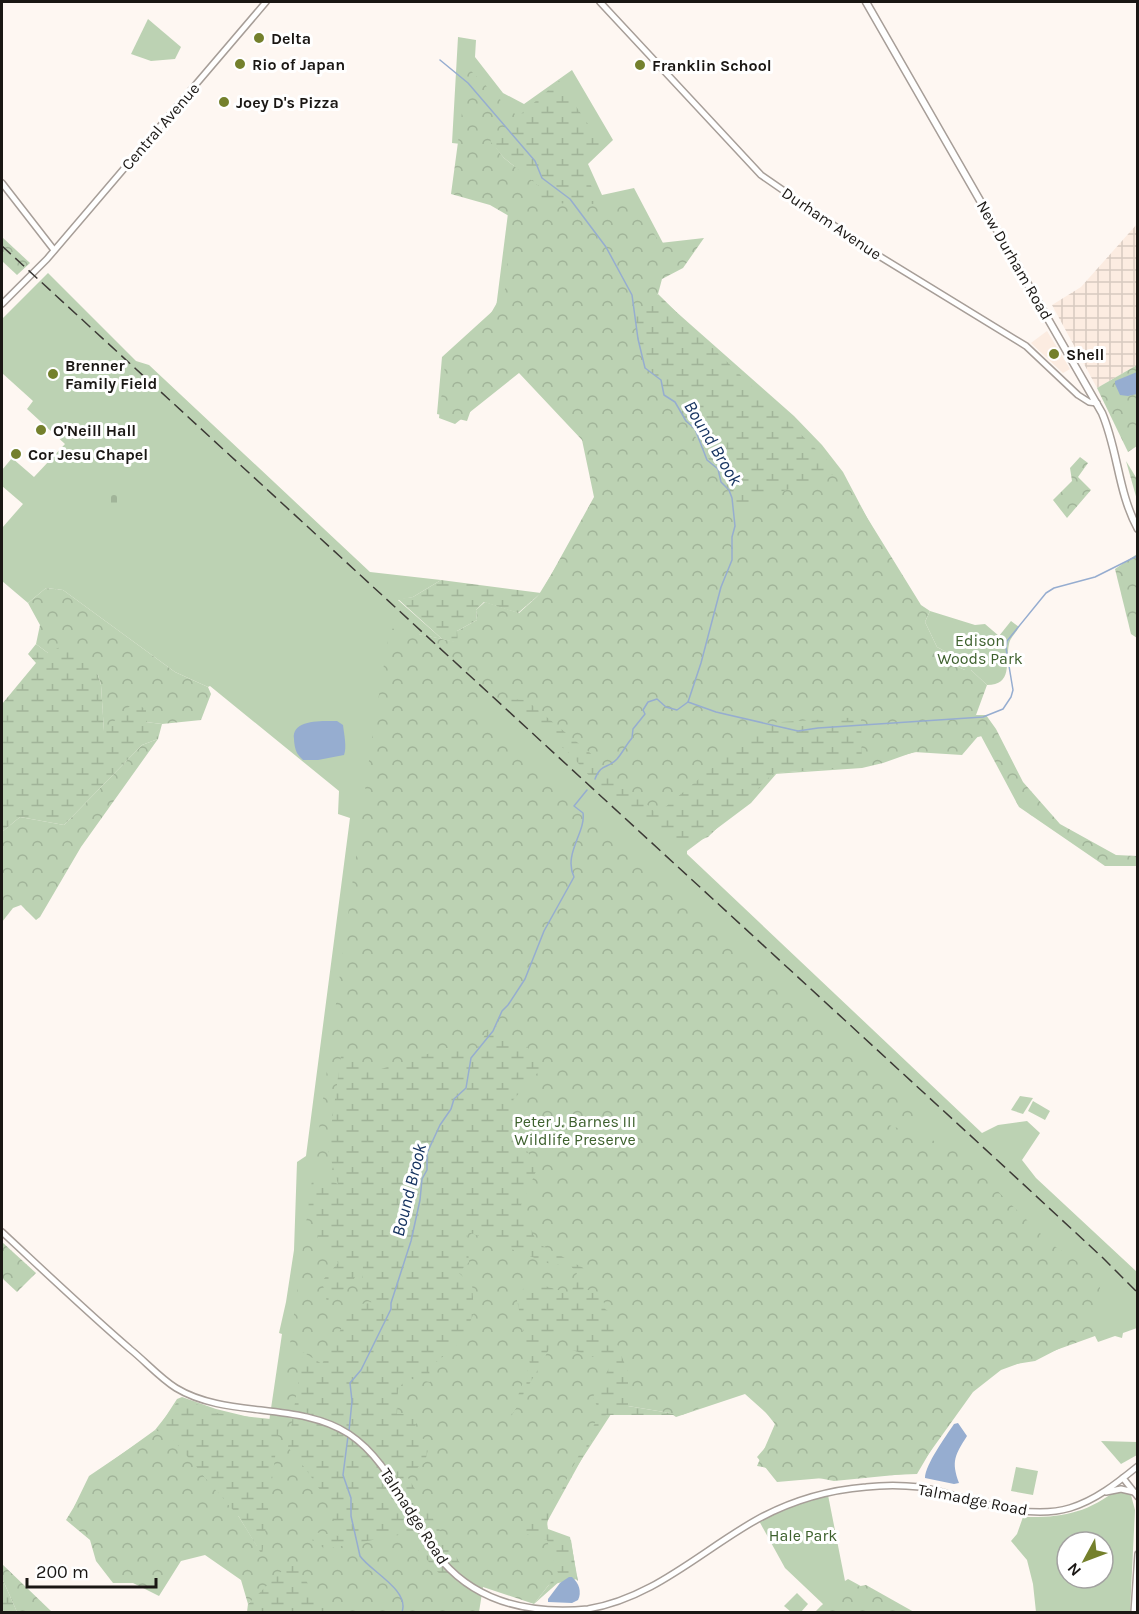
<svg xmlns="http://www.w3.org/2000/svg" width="1139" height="1614" viewBox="0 0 1139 1614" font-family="Karla,sans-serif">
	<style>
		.built { fill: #fcece1 }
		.industrial { fill: url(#industrial-grid) }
		.green { fill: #bcd2b3; fill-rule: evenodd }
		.forest { fill: url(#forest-crowns) }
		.wetland { fill: url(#wetland-marsh) }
		.cemetery { fill: url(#cemetery-stones) }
		.water { fill: #96add0 }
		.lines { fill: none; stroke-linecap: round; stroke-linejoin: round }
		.stream { stroke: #96add0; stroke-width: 1.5 }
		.tertiary-casing { stroke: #a79e98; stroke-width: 8 }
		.secondary-casing { stroke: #a79e98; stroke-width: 9 }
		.tertiary { stroke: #fff; stroke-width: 5 }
		.secondary { stroke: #fff; stroke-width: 6 }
		.rail { stroke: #3d3a36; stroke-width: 1.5; stroke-dasharray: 12 6; stroke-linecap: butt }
		.poi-dot { fill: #74802c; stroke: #fff; stroke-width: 2 }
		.labels { text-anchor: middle; stroke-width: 6; stroke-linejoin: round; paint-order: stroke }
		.poi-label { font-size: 16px; font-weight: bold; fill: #1a1714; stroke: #fff; text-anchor: start }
		.street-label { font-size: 16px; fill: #1a1714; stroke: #fff }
		.park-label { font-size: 16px; fill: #3e612e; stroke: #fff }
		.water-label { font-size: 18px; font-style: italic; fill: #173461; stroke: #fff }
	</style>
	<defs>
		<pattern id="industrial-grid" width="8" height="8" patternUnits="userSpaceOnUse" patternTransform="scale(1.5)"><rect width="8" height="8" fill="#fcece1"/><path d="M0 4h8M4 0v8" fill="none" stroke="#d7cac0"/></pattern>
		<pattern id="forest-crowns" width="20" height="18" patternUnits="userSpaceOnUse" patternTransform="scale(1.5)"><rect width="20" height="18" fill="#bcd2b3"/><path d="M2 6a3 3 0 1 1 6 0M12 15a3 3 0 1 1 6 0" fill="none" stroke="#a1b499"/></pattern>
		<pattern id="wetland-marsh" width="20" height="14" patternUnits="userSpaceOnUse" patternTransform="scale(1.5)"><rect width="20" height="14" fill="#bcd2b3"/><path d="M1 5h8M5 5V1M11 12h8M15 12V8" fill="none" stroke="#a1b499"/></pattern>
		<pattern id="cemetery-stones" width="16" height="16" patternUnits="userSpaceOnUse" patternTransform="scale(1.5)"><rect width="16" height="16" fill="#bcd2b3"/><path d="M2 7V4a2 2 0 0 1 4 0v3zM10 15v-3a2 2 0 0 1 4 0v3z" fill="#a1b499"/></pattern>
	</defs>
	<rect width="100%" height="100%" fill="#fef7f2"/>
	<polygon class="built" points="1047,331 1070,369 1063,373 1031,343"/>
	<polygon class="industrial" points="1137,224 1137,365 1097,388 1052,305 1081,287"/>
	<g class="green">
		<polygon points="148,19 181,47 175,59 151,61 131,54"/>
		<polygon points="458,37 476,40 475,57 503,93 524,104 572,70 613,140 588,164 602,195 634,188 664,245 639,279 794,416 822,445 843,472 982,736 879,761 777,773 751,803 687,851 687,854 982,1133 998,1125 1027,1121 1040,1133 1022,1160 1036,1178 1137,1272 1137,1328 1123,1333 1122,1338 1115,1336 1098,1342 1095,1336 1095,1331 1093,1331 1035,1361 998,1367 958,1404 917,1474 835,1477 777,1482 757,1457 777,1434 774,1420 745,1394 676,1417 630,1385 550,1508 546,1530 571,1540 577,1579 549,1585 460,1547 478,1612 249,1612 261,1515 92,1523 74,1507 89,1476 157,1430 177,1399 182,1397 216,1409 269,1422 282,1334 279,1333 286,1302 294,1250 297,1162 306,1156 350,818 338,814 339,791 210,686 208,687 175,672 63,590 46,588 28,603 2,581 2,528 23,504 2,486 2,470 12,458 34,477 65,444 27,409 33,401 2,373 2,319 48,273 136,361 149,365 370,572 441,580 413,597 398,600 442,639 418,634 479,692 605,487 600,457 520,356 474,401 467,421 437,414 442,357 496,308 516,150 452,143"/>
		<path d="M 930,611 L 975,625 L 985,624 L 999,636 L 1011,621 L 1019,627 C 1016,633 1010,638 1009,644 C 1005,663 1013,685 987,685 L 971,670 L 965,670 L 958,667 L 952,655 L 937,647 L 925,622 Z"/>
		<polygon points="1020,1096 1033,1098 1023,1114 1011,1110"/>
		<polygon points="1033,1101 1050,1111 1045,1120 1028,1111"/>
		<polygon points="1101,1441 1137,1442 1137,1455 1121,1464"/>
		<polygon points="1016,1467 1038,1471 1033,1495 1011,1491"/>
		<path d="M 1118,1489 L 1131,1495 L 1135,1510 L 1130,1612 L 1036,1612 L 1033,1584 L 1027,1560 L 1011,1541 L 1017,1534 L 1023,1517 C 1062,1518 1087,1513 1118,1489 ZM 1067,1542 L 1103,1542 L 1103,1578 L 1067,1578 Z"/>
		<polygon points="828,1495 845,1581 848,1579 908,1612 823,1604 785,1568 758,1519 807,1500"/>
		<polygon points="797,1593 808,1604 801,1612 791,1612 784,1606"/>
	</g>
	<g class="forest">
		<polygon points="468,68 517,116 491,141 504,158 540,187 598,204 629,195 660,243 704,238 683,268 662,279 658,294 635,315 638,339 661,380 664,395 682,414 732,498 734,522 757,500 839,472 921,605 930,611 925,622 937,647 952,655 958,667 965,670 971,670 987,685 976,715 986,715 996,729 1023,782 1060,824 1116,855 1137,856 1137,866 1105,866 1019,807 980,734 962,755 914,752 883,763 862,768 774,774 748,799 773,773 862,766 766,723 658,814 605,769 595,757 526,700 464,697 935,1126 887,1116 889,1125 954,1148 1050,1243 1101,1278 1095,1336 1001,1370 973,1392 915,1473 834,1481 757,1466 775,1424 747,1389 682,1415 628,1406 628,1372 615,1340 616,1316 583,1289 587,1270 537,1243 521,1205 537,1169 526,1149 526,1113 512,1100 527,1047 511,1041 494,1023 475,1052 446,1048 375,1072 343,1049 338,1185 313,1173 373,731 390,628 457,642 457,631 477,620 476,610 485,602 519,613 541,593 594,497 582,440 519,373 455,424 439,418 446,356 487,320 506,287 509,216 490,205 451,194"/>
		<polygon points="2,237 30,263 17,275 2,261"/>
		<polygon points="1137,365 1137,446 1128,452 1097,388"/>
		<polygon points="1080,457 1088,463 1078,477 1091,490 1067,518 1053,500 1072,481 1070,468"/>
		<polygon points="1126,461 1137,479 1137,500"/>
		<polygon points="1137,554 1137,638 1131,634 1115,569"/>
		<polygon points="46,588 63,590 175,672 208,687 211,694 201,720 162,724 146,722 104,732 101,685 98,675 48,653 36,644 40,625 28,603"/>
		<polygon points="158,739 81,847 40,917 36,920 21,905 13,908 2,922 2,832 20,817 64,825 142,745"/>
		<polygon points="308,1209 317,1217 318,1240 328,1243 338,1264 327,1301 351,1284 363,1262 373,1303 347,1318 322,1364 303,1353 288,1447 305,1468 328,1500 339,1536 325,1549 404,1534 445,1580 407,1476 425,1462 430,1441 411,1435 420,1414 397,1414 398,1390 406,1377 429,1368 463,1340 474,1312 472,1285 458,1273 466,1231 550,1264 570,1265 577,1273 571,1294 532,1282 516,1295 530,1364 511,1417 561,1328 570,1327 572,1350 612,1363 593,1397 600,1413 561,1491 523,1532 547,1540 558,1573 534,1604 483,1587 479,1612 328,1612 292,1562 248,1604 241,1580 205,1555 181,1561 159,1596 133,1583 113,1583 96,1561 90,1540 66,1520 94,1474 155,1430 169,1436 239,1517 262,1554"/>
		<polygon points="2,1242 36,1273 17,1292 2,1278"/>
		<polygon points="2,1564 52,1612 53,1612 17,1612 2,1578"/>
		<path d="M 866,1585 L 914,1612 L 815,1612 C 831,1595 843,1589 866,1585 Z"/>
	</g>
	<g class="wetland">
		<polygon points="559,81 602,145 583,164 598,204 542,203 540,187 504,158 490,141"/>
		<polygon points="658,294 839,472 757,500 734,522 732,498 682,414 664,395 661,380 645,368 638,339 635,315"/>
		<polygon points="441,580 541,593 518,613 484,602 476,610 477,620 457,631 458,643 442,639 398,599 413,597"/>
		<polygon points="36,644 48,653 64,645 98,675 101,685 104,731 133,703 146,709 146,722 162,724 158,739 142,745 64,825 20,817 2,832 2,704 36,663 28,654"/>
		<polygon points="508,699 526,700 595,757 605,769 657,814 766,723 861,717 862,767 773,773 708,837 688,845 660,832 591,782 592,779 571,755"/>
		<polygon points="493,1023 511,1041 527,1047 538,1061 540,1070 513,1100 526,1113 526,1149 537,1169 521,1205 537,1243 587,1270 584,1289 602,1293 605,1309 616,1316 615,1340 628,1372 628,1406 682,1415 606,1415 547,1522 548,1529 570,1537 578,1581 569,1573 534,1604 558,1573 547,1540 523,1533 561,1491 600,1413 593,1397 612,1363 572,1350 570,1328 561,1328 508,1422 530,1364 516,1295 532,1282 571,1294 577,1273 570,1265 550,1264 466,1231 469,1262 459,1273 472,1285 474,1312 463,1340 429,1368 430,1382 406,1378 398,1390 397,1414 421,1414 411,1435 430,1441 425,1462 407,1476 469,1578 445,1580 404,1534 325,1549 312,1540 314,1532 339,1536 327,1500 305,1468 288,1447 303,1352 322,1364 347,1318 346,1307 372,1302 362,1297 363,1263 351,1284 327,1302 322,1281 338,1263 328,1243 318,1240 317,1217 308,1209 313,1173 338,1184 328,1150 342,1048 375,1071 446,1048 474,1052"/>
		<polygon points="183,1398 216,1413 280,1420 262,1555 239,1517 170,1436 155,1430 178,1401"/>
		<polygon points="292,1561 328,1612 247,1612 248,1604"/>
		<polygon points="2,1578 17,1612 2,1612"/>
	</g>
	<polygon class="cemetery" points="111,489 126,503 117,513 102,499"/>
	<g class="water">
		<polygon points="1137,372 1137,394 1128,396 1120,395 1115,384 1115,381"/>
		<path d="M 337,721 L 343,725 C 344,734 347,747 344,755 L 318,760 L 303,760 C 301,758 299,756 297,753 C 295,749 294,743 294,739 C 291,719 323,721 337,721 Z"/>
		<path d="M 958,1423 L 967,1436 C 955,1455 951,1461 959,1483 L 954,1484 L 925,1478 C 925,1465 946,1436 954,1424 Z"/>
		<path d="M 569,1577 L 572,1577 C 579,1583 582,1592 578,1600 L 572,1603 L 548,1602 L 548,1599 L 560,1583 Z"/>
	</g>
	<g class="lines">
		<g class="stream">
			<path d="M 440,60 L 468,83 L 535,161 L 542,178 L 570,199 L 606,247 L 632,295 L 638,339 L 645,368 L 661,380 L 664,395 L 675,402 L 686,421 L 695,429 L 707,460 L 718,469 L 721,482 L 729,490 L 732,498 L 735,526 L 732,537 L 732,560 L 721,587 L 701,663 L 688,702 L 677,710 L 666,707 L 657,699 L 648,702 L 643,710 L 645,714 L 633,729 L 632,738 C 626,745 623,752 617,759 C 608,769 601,763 595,779"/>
			<polyline points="688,702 716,712 798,731 818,728 983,717 1003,709 1011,697 1013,690 1006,648 1007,641 1046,593 1054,588 1095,577 1137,556"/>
			<path d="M 349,1431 L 352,1401 L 350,1383 L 361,1370 L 391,1309 L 391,1303 L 411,1241 L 420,1200 L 422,1179 L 427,1170 L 427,1153 L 440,1125 L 451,1109 L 454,1099 L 466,1088 L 471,1058 L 493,1031 L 502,1011 L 508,1005 L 525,979 L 544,931 L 574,877 C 563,854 586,832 583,813 L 574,806 L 587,790"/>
			<path d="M 348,1436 L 343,1475 L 351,1498 L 351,1516 L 360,1556 C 370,1571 410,1590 402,1612"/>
		</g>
		<g class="tertiary-casing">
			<g id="tertiary">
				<polyline points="600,2 761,175 871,251 1026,346 1078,395 1089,402 1097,403"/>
				<polyline points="2,183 54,250"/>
				<polyline points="2,304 47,259 266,2"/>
				<path d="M 2,1232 C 44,1271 86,1311 130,1349 C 145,1361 160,1378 176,1388 C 227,1419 298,1401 349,1434 C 376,1452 391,1479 407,1506 C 418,1525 429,1546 443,1562 C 480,1604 534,1614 588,1609 C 654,1598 702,1550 758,1519 C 791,1501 829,1490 866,1487 C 883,1485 902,1485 920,1487 C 966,1496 1023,1522 1070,1508 C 1096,1500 1117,1483 1138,1466"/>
				<polyline points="1123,1478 1138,1497"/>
				<polyline points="1106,1492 1121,1489 1134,1492"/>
				<polyline points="1134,1612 1138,1554"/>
			</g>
		</g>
		<g class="secondary-casing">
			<path id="secondary" d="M 866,2 L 1102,413 C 1118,450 1118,493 1138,529"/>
		</g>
		<use href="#tertiary" class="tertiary"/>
		<use href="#secondary" class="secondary"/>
		<polyline class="rail" points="2,246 1009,1171 1103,1258 1138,1293"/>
	</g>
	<g class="poi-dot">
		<circle cx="259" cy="38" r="6"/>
		<circle cx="240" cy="64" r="6"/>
		<circle cx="640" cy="65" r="6"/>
		<circle cx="224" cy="102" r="6"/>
		<circle cx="1054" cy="354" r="6"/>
		<circle cx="53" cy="374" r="6"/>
		<circle cx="41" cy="430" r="6"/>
		<circle cx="16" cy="454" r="6"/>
	</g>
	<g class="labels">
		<g class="poi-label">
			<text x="271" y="44">Delta</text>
			<text x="252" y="70">Rio of Japan</text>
			<text x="652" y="71">Franklin School</text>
			<text x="236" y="108">Joey D's Pizza</text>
			<text x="1066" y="360">Shell</text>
			<text x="65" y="371">Brenner<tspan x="65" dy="18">Family Field</tspan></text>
			<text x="53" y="436">O'Neill Hall</text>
			<text x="28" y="460">Cor Jesu Chapel</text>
		</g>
		<g class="street-label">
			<text transform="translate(160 126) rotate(-49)" y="6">Central Avenue</text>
			<text transform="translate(832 223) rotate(34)" y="6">Durham Avenue</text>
			<text transform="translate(1015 260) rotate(60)" y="6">New Durham Road</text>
			<text transform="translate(973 1499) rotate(11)" y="6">Talmadge Road</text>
			<text transform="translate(415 1516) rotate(57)" y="6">Talmadge Road</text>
		</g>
		<g class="park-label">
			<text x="980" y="646">Edison<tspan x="980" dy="18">Woods Park</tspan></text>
			<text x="575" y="1127">Peter J. Barnes III<tspan x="575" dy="18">Wildlife Preserve</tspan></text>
			<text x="803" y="1541">Hale Park</text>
		</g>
		<g class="water-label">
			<text transform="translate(713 443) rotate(59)" y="6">Bound Brook</text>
			<text transform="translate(409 1190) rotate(-76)" y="6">Bound Brook</text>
		</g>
	</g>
	<rect width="1139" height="1614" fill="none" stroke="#1a1714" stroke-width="6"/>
	<g transform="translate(1085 1560) rotate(229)"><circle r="28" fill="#ffffff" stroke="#a3a2a1" stroke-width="1.5"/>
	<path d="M0-4.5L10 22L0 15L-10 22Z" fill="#74802c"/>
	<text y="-9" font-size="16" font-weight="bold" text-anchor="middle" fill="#1a1714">N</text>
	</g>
	<path d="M27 1578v9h129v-9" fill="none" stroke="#1a1714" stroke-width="3"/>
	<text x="36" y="1578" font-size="18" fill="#1a1714" stroke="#ffffff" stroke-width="4.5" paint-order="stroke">200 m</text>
</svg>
